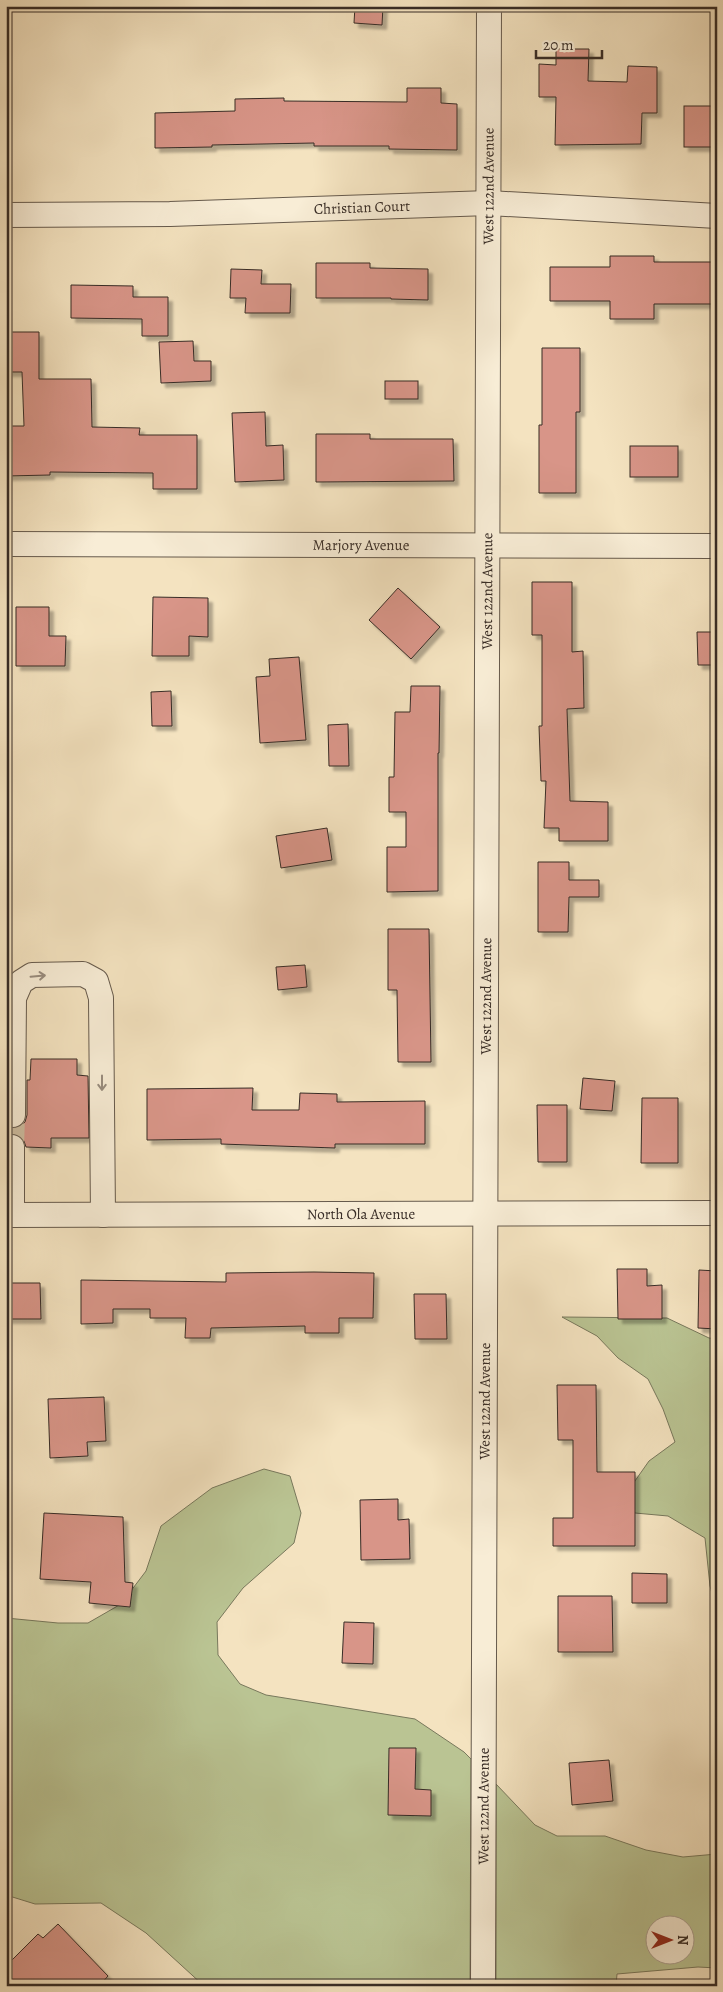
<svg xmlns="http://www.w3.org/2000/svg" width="723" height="1992" viewBox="0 0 723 1992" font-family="Alegreya,serif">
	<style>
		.green { fill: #bac493; stroke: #78785c; fill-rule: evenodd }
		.building { fill: #d89588; stroke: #372c26; filter: url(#shadow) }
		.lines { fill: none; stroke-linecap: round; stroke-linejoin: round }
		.minor-tunnel { stroke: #cebea1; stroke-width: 24; stroke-dasharray: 24 12; stroke-linecap: butt }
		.minor-casing { stroke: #665a4c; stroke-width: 26 }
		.minor { stroke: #f8edd6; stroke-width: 24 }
		.oneway { stroke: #988c7e }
		.labels { text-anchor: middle; stroke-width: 5; stroke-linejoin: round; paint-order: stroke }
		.street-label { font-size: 15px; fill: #372c26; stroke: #f8edd6 }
	</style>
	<defs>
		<filter id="shadow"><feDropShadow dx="4.5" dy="4.5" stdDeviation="1" flood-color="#0004"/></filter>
	</defs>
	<rect width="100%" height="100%" fill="#f4e3c0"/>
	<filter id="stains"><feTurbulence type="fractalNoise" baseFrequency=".004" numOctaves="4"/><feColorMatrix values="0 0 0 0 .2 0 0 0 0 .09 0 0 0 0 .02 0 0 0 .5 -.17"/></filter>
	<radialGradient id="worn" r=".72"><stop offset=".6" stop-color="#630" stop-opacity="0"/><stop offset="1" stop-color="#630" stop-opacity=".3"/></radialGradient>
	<g class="green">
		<polygon points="562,1317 667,1318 709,1338 717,1339 717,1613 710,1586 705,1538 668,1516 635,1513 623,1498 649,1461 675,1442 663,1409 648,1379 618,1358 597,1336"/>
		<polygon points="264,1469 290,1476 301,1513 294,1543 243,1588 217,1622 218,1655 240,1684 266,1695 415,1719 464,1752 471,1759 470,1986 204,1986 146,1933 101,1903 35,1904 6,1895 6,1618 58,1623 88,1623 121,1604 146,1571 161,1526 212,1488"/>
		<path d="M 496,1784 L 535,1825 L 557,1836 L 605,1836 L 646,1850 L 683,1857 L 717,1854 L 717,1968 L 698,1967 L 617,1974 L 616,1986 L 496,1986 ZM 656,1924 L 686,1924 L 686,1954 L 656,1954 Z"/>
	</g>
	<g class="building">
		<polygon points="355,6 383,6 382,25 354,23"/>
		<polygon points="556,49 589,49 588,81 627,82 628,66 657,67 657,113 642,113 641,144 555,145 556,97 539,97 539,64 556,65"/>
		<polygon points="407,88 441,88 441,103 457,104 457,150 389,149 389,146 314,146 314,143 212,145 212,147 155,148 155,113 235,111 235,99 284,98 284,101 407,102"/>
		<rect x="684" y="106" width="33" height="41"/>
		<polygon points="610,256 654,256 654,262 717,262 717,304 654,304 654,319 610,319 610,301 550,301 550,267 610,267"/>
		<polygon points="316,263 370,263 370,268 428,269 428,300 391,299 391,298 316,298"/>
		<polygon points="231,269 262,270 261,284 291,284 290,313 245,313 246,298 230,298"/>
		<polygon points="71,285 133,286 133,297 168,297 168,336 142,336 142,319 71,318"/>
		<polygon points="6,332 39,332 39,379 91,379 92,427 140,428 139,435 197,435 197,489 153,489 153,473 50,472 50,475 6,476 6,426 24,426 22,372 6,372"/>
		<polygon points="193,341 194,361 211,361 211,381 161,383 159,342"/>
		<polygon points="542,348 580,348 580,412 576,412 576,493 539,493 539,425 542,425"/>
		<rect x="385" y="381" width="33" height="18"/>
		<polygon points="265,412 266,446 283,445 284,480 235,482 232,413"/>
		<polygon points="316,434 370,434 370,439 453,439 454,481 316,482"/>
		<rect x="630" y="446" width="48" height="31"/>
		<polygon points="532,582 572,582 572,652 583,651 584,708 567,709 570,801 608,802 608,841 559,841 559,828 544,828 546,781 541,781 539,726 542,726 542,635 532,635"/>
		<polygon points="398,588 440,627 411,659 369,620"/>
		<polygon points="153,597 208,598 208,637 189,636 189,656 152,656"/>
		<polygon points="16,607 49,607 49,636 66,636 65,666 16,666"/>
		<polygon points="697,632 717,632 717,665 698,665"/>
		<polygon points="299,657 306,740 260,743 256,677 270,676 269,659"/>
		<polygon points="411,686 440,686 439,753 438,753 438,891 387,892 387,847 406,847 406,812 389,812 389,777 394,777 395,712 410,712"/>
		<polygon points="171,691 172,726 152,726 151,692"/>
		<polygon points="348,724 349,766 329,766 328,725"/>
		<polygon points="327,828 332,860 281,868 276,836"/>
		<polygon points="538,862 569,862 569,880 599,880 599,897 569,897 568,932 538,932"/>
		<polygon points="388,929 429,929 431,1062 398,1062 397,990 388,990"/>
		<polygon points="305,965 307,987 278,990 276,967"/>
		<polygon points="31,1059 77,1059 77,1075 88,1076 89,1138 51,1138 51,1148 26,1147 24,1141 19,1135 12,1133 6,1135 6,1127 12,1129 19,1127 25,1122 27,1115 27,1080 30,1080"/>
		<polygon points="583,1078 615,1081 612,1111 580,1109"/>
		<polygon points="253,1088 252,1110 299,1110 300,1093 337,1094 337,1102 425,1101 425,1144 335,1144 335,1148 221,1144 221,1139 147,1140 147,1089"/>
		<polygon points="642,1098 678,1098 678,1163 641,1163"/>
		<polygon points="537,1105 567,1105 567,1162 538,1162"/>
		<polygon points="617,1269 647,1269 647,1286 662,1285 662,1319 618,1319"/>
		<polygon points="699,1270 717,1271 717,1329 698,1328"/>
		<polygon points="314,1272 374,1273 373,1318 339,1318 339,1333 305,1333 305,1326 211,1328 210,1338 185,1338 186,1318 150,1318 150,1309 113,1309 113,1323 81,1324 81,1280 226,1282 226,1273"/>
		<polygon points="6,1283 40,1283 41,1319 6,1319"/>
		<polygon points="414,1294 446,1294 447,1339 415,1339"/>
		<polygon points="557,1385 596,1385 597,1472 635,1472 635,1546 553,1546 553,1518 573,1518 573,1440 558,1440"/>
		<polygon points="104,1397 106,1441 87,1442 88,1456 50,1458 48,1399"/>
		<polygon points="398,1499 398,1520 409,1519 410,1559 361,1560 360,1500"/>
		<polygon points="44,1513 123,1517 125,1582 133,1583 130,1607 89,1603 91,1582 40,1579"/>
		<polygon points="632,1573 667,1574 667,1603 632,1603"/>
		<polygon points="558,1596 612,1596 613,1652 558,1652"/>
		<polygon points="344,1622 374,1623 373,1664 342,1663"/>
		<polygon points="389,1748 416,1748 415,1789 431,1790 431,1816 388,1815"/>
		<polygon points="609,1760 613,1801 572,1805 569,1763"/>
		<polygon points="58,1924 108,1976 99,1986 6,1986 6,1966 38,1934 43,1938"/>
	</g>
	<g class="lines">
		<polyline class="minor-tunnel" points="12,1147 13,1115"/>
		<g class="minor-casing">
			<g id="minor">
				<path id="s1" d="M 6,215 L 170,214 L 489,203 L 717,216"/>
				<path id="s2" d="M 6,544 L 717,546"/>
				<polyline points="13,1115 14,998 21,982 32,975 83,974 96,981 101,998 103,1215"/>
				<polyline points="12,1147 12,1215"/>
				<path id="s3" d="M 6,1215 L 717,1213"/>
				<path id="s4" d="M 483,1986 L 489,6"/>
			</g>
		</g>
		<use href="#minor" class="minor"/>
	</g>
	<defs><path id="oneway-shaft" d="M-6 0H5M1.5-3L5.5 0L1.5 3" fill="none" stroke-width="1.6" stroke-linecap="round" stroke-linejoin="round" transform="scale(1.25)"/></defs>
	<g class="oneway">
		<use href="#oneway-shaft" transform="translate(38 976) rotate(-5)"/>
		<use href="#oneway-shaft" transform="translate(102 1083) rotate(90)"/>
	</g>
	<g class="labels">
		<g class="street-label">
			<text dy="5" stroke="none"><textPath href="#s4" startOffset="1800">West 122nd Avenue</textPath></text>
			<text dy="5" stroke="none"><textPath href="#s1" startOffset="356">Christian Court</textPath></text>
			<text dy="5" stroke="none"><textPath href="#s2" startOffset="355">Marjory Avenue</textPath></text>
			<text dy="5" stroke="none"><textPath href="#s4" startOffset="1395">West 122nd Avenue</textPath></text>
			<text dy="5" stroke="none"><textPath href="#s4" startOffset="990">West 122nd Avenue</textPath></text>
			<text dy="5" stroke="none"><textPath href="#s3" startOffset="355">North Ola Avenue</textPath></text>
			<text dy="5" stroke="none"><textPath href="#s4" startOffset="585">West 122nd Avenue</textPath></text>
			<text dy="5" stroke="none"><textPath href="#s4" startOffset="180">West 122nd Avenue</textPath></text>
		</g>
	</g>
	<rect width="723" height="1992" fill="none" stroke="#f4e3c0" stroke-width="25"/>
	<rect x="8" y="8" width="708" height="1977" fill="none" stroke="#372c26" stroke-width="2.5"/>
	<rect x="12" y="12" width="698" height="1967" fill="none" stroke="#372c26"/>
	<g transform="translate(670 1940) rotate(90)"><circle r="24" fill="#f8edd6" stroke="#aba090"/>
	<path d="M0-4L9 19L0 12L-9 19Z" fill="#8f2418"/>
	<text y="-8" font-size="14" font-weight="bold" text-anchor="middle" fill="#372c26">N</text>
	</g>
	<path d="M536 50v8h66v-8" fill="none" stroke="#372c26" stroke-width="2.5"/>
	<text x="543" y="50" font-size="15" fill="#372c26" stroke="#f8edd6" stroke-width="4" paint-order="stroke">20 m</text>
	<rect width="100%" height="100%" filter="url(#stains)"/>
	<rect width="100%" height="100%" fill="url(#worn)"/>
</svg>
